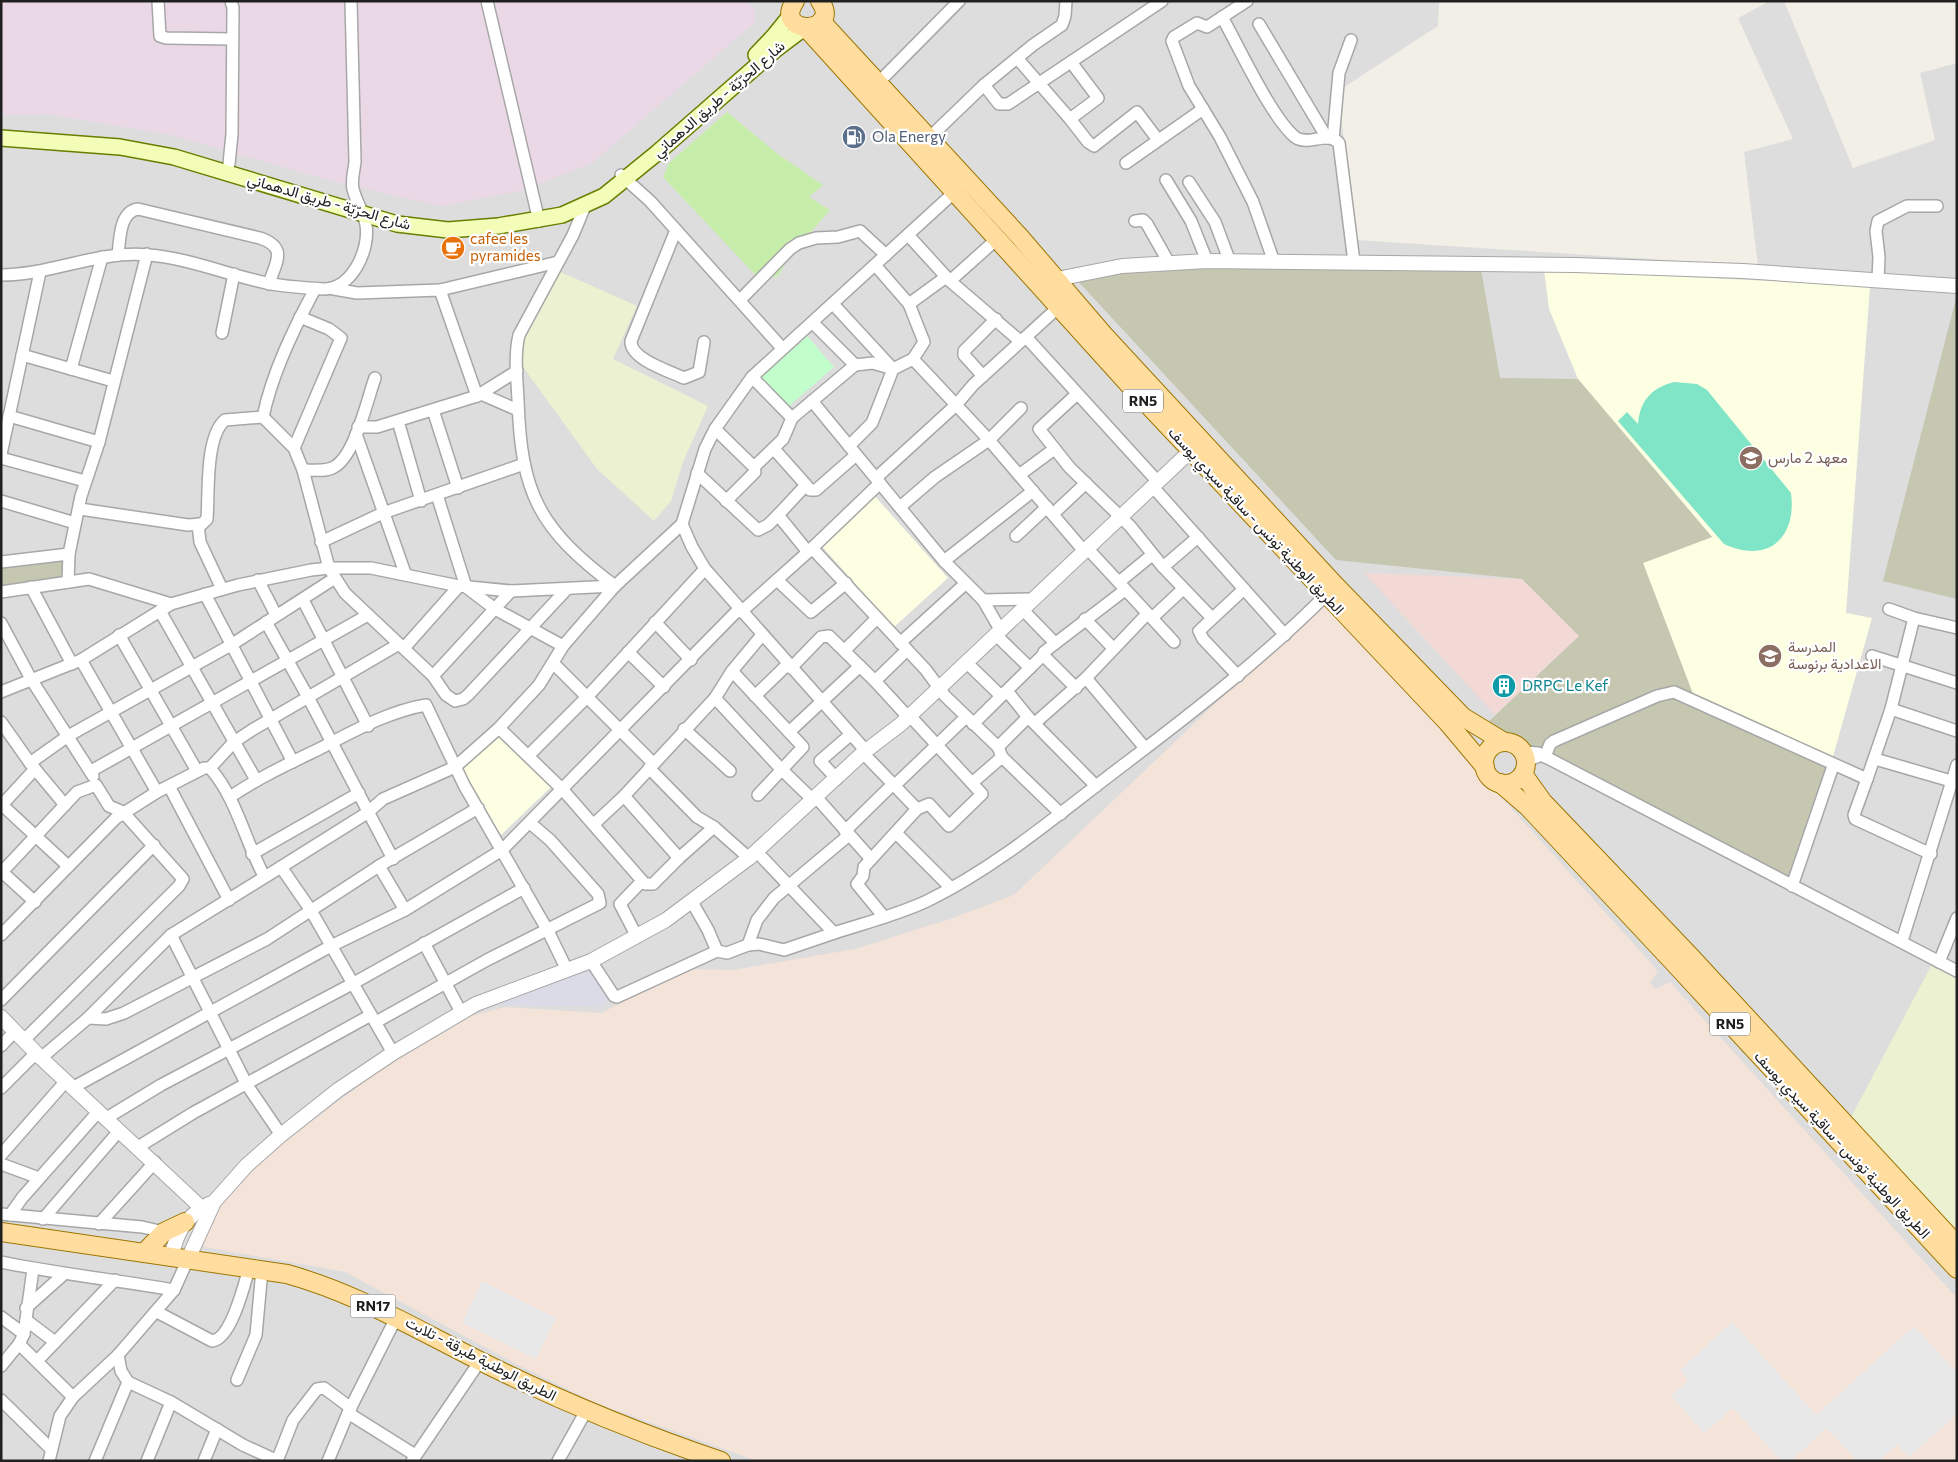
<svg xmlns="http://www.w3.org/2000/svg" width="1958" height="1462" viewBox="0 0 1958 1462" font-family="Commissioner,Vazirmatn,sans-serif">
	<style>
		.residential { fill: #dedddd }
		.commercial { fill: #f3d9d5 }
		.industrial { fill: #ebd8e6 }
		.education { fill: #fdffe2 }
		.military { fill: #f4e3d9 }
		.construction { fill: #c5c7b1 }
		.farmland { fill: #ecf1d1 }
		.grass { fill: #c6eeaa }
		.park { fill: #c2fdcc }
		.pitch { fill: #80e5c6 }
		.parking { fill: #e8e8e8 }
		.plaza { fill: #dbdae7 }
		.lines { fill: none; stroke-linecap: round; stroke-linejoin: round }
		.minor-casing { stroke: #a7a7a7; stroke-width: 14 }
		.tertiary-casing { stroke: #a7a7a7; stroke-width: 16 }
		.secondary-casing { stroke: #677f00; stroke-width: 18 }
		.primary-casing { stroke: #9d7600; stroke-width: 20 }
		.minor { stroke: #fff; stroke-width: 11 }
		.tertiary { stroke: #fff; stroke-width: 14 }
		.secondary { stroke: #f4fdb8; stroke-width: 15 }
		.primary { stroke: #ffdd9e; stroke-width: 18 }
		.labels { text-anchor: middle; stroke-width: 4.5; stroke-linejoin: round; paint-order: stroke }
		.shield { fill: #fff; stroke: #636363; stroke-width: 1 }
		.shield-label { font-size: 14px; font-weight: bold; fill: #202020 }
		.street-label { font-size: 15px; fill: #202020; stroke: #fff }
		.service-label { font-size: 15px; fill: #4e5e75; stroke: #fff; text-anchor: start }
		.food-label { font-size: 15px; fill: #c56008; stroke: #fff; text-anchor: start }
		.education-label { font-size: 15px; fill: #785e54; stroke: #fff; text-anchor: start }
		.culture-label { font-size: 15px; fill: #0d838f; stroke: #fff; text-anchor: start }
	</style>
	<rect width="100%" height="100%" fill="#f1efe6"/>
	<polygon class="residential" points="1,1 1439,1 1438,26 1338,91 1356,240 1758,266 1744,152 1793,139 1738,18 1770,1 1784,1 1853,168 1935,140 1920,73 1957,63 1957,1461 1,1461"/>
	<polygon class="commercial" points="1364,573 1522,579 1579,636 1495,715"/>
	<polygon class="industrial" points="1,1 748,1 755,12 755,22 592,163 523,190 441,206 336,182 171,135 46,114 1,115"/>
	<g class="education">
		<polygon points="1544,270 1870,286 1846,613 1872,618 1832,760 1693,694 1643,563 1712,537 1578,379 1549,309"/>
		<polygon points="872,493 948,578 894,627 818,542"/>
		<polygon points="495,731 552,786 501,835 461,766"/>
	</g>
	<polygon class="military" points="1324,600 1658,971 1650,983 1656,989 1670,982 1957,1298 1957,1461 757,1461 596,1403 514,1363 345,1272 204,1247 205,1230 215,1213 263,1158 377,1072 467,1017 505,1007 601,1013 688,969 733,970 855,949 950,919 1014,895"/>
	<g class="construction">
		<polygon points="1167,265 1481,269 1500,378 1578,379 1712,537 1643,563 1693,694 1832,760 1789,889 1530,756 1522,762 1484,726 1579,636 1522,579 1336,560 1074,277"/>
		<polygon points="1957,295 1957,599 1883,581"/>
		<polygon points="62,555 62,586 1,592 1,558"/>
	</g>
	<g class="farmland">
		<polygon points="554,269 637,306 613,359 708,406 683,462 671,501 654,521 597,469 523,367 517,352"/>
		<polygon points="1931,966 1957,979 1957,1240 1848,1123"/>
	</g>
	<polygon class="grass" points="727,112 779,155 823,185 809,197 830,210 791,255 778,276 772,277 763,283 663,177 669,163"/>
	<polygon class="park" points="803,331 834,367 788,407 757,372"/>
	<path class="pitch" d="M 1674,382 L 1697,384 L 1707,390 L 1791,493 C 1797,539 1767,564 1724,544 L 1618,421 L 1627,412 L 1638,424 C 1640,401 1651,388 1674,382 Z"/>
	<g class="parking">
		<polygon points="482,1281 556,1318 536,1359 462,1323"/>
		<polygon points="1732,1322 1816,1415 1914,1326 1957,1373 1957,1414 1909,1457 1897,1445 1879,1461 1857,1461 1827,1428 1791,1461 1781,1461 1733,1408 1704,1433 1671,1396 1688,1380 1680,1370"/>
	</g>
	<polygon class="plaza" points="591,961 614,996 601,1007 476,1004"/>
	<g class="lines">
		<g class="minor-casing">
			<g id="minor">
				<polyline points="158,1 160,36 166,38 232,39"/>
				<polyline points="487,1 539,221"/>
				<polyline points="1247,1 1207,27 1197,23 1174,37 1172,41 1189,86 1220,137 1253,202 1274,262"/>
				<path d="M 1222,17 C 1239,47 1271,117 1295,137 C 1308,147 1328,130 1339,143 L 1354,262"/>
				<polyline points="1259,24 1327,138"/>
				<polyline points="1017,58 1070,119 1098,98 1071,62"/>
				<polyline points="878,83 959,1"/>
				<polyline points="984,85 999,104 1008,104 1162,1"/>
				<polyline points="1070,119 1088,142 1094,146 1137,112 1158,140"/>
				<polyline points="929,138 984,85 1033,45 1062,25 1065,16 1066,1"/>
				<polyline points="1333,139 1339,73 1351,40"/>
				<polyline points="1126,163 1203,109"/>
				<polyline points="229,164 232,134 233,8 231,1"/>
				<polyline points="621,175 650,201 782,348"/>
				<polyline points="1166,180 1191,221 1207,261"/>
				<polyline points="1189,182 1215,222 1230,262"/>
				<path d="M 585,206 L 573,235 L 519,335 C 514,356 517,378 518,400 C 521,494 539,529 615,586"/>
				<polyline points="1135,221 1143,220 1147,224 1169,263"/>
				<path d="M 676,230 L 631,341 C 630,359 669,371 684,378 L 699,372 L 704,342"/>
				<polyline points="908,235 950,281 1020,341"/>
				<path d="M 118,255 C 120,240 119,212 138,209 L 260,238 C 288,248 276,261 269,284"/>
				<polyline points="875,265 909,304 946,277"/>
				<path d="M 1,275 C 51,275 98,250 148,255 C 189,258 228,275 267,283 C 286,287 306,288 325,289 C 352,288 370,250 366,225 C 364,212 356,202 353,189 C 351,181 354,171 355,162 L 351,1"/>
				<polyline points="1878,280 1879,257 1876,231 1878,221 1907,206 1937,206"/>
				<polyline points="950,281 998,238"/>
				<polyline points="334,289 357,293 440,290 477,396"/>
				<polyline points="440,290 558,262"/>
				<polyline points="740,300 790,249 799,243 816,238 838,237 860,231 886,255"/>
				<polyline points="833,304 893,369 872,423 849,446"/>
				<polyline points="222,333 234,274"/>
				<polyline points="1026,337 1158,482"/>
				<polyline points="22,355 71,369 102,257"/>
				<polyline points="913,359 989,440 1084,551"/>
				<polyline points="855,365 873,363 893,369 913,359 924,342 909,304"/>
				<polyline points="71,369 113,381"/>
				<polyline points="983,376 964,355 964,351 996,319"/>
				<polyline points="752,377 792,418 855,365 813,323"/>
				<polyline points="481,394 518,410"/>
				<polyline points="1077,394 1039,429 1070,468 1130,526 1163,567 1212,618"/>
				<polyline points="812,401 944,561 983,600 1001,631"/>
				<polyline points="433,410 458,488"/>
				<polyline points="9,416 99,442"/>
				<path d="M 263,417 C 272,373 294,328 315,289"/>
				<polyline points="398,421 421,501"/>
				<polyline points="358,427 377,427 477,396 517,371"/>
				<polyline points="715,429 754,467 755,472 726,501"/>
				<polyline points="356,434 405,573"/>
				<polyline points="294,448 341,338 329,329 300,317"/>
				<polyline points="774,449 806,485 778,515 808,552"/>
				<polyline points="1,454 40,272"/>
				<polyline points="1,458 85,481"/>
				<polyline points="754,467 783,439 792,418"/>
				<path d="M 303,470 C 313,470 326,472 334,467 C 355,456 367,400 375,378"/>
				<polyline points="697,473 758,530 768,525 778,515"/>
				<polyline points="1019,475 1053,450"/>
				<polyline points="876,478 956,405 973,385 1063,303"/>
				<polyline points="806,485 810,490 816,490 856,455"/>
				<polyline points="1153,487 1285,635"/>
				<polyline points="437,495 466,587 495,609 563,646"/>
				<polyline points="1,501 75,523"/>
				<polyline points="900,507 935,477 989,440 1021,408"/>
				<path d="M 80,509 L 188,525 L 202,524 L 207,519 C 209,493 205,437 225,420 L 263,417 L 294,448 L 303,470 L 329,568 L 345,593 L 433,676 L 446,695 L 455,701 L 463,699 L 468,695 L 566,590"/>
				<polyline points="1053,514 1086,483"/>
				<polyline points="198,524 200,542 222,589"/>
				<polyline points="682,524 692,547 705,569 866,751"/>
				<polyline points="1016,536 1047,507"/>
				<polyline points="321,542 383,513 524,464"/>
				<polyline points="812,548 926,670 945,696 998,747 1002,757 1061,814"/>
				<polyline points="1087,548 1174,642"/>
				<polyline points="944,561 1033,491"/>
				<polyline points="1,562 69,554"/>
				<polyline points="1163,567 1198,537"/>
				<polyline points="258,580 276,615"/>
				<polyline points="777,580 811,612 846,583"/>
				<polyline points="68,582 69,554 81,496 99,442 147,254"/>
				<polyline points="1119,582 1152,555"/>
				<polyline points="31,587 72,664"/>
				<polyline points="1,592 89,579 171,604"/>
				<polyline points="205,594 293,762"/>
				<polyline points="303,600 368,726"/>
				<polyline points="983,600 1032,599"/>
				<polyline points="1022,609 1054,642"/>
				<polyline points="1889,609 1914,618 1957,628"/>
				<polyline points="160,611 256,780"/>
				<polyline points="741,612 808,552 880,483"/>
				<polyline points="1152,618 1183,589"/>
				<polyline points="1085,619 1113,648"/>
				<polyline points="266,622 308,697 393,859"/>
				<polyline points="655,622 691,660"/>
				<polyline points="1,623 31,679 93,776"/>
				<polyline points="119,635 197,771"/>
				<polyline points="996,635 1030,668"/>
				<polyline points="900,643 965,584"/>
				<polyline points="404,648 459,586"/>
				<polyline points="845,650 877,618"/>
				<polyline points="628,652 664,687"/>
				<polyline points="1872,656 1957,683"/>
				<polyline points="81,660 157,792"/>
				<polyline points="966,662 1001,696"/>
				<polyline points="553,663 653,763"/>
				<polyline points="791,668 821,637 829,636 875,681 908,717"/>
				<polyline points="732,671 803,747 758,795"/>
				<polyline points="433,676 511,591"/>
				<polyline points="1238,676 1203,639 1199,631 1244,589"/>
				<polyline points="1086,678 1145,748"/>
				<polyline points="875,681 907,650"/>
				<polyline points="1076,688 1043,655 1044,652 1125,590"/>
				<polyline points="1007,691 1028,717 1096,786"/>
				<polyline points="1,692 81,660 171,604 238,585 311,570 329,568 371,568 459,586 511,591 615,586"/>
				<polyline points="755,696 788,664"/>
				<polyline points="715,698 781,769 813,800"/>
				<polyline points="1891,709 1957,731"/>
				<polyline points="1,722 30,763 65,805"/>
				<polyline points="1035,723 1086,678 1147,614"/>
				<polyline points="973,724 1043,655"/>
				<polyline points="499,728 563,790 645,884 653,884 679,858"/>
				<polyline points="684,729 730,771"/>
				<polyline points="789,732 860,666"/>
				<polyline points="998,747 1028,717"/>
				<polyline points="1523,752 1538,753 1957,971"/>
				<polyline points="863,753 917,809"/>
				<polyline points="529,755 587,697 705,569"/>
				<polyline points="1545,757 1550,744 1554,741 1657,696 1674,692 1867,779 1891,709 1914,618"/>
				<polyline points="1875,759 1951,781"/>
				<polyline points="1526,761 1542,755"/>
				<polyline points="30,763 68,736 231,645 335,578"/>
				<polyline points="210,768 234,742 252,730 399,644"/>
				<polyline points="649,768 697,817 714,827 749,858"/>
				<polyline points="91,771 368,615"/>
				<polyline points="837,779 820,761 850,735"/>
				<polyline points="1867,779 1854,815 1855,819 1931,854"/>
				<polyline points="972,783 1002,757"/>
				<polyline points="169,786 229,900"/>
				<polyline points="894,786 966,717"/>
				<polyline points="624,796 679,858 714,827"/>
				<path d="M 230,797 C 258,778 288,764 319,749 C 352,732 389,711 426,705 L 464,785 L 548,931 L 567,970"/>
				<polyline points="816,797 871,859"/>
				<polyline points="1,804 68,866"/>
				<polyline points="1,806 35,769"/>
				<polyline points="594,824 624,796 715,698 732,671 762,635"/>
				<polyline points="845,831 892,785"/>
				<polyline points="896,833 951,888"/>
				<path d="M 756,851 L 834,933 C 865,923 897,915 927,901 C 999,866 1062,811 1126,763 C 1196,710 1264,657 1326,595"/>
				<polyline points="252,854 359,793"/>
				<polyline points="379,866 405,910"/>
				<polyline points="281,867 367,813 383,799 455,767 499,728 539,685 563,646 615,586 682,524 705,449 715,429 752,377 959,188"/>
				<polyline points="1,871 35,902"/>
				<polyline points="1,873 77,792 96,785 109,806 123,812 183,879 179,886 24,1040"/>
				<polyline points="1792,886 1833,766"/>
				<polyline points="692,902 708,930 717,951"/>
				<polyline points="884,917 857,884 863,876 864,867 917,809 929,804 949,826 982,794 910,716"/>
				<path d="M 1,935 L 116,818 L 157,792 L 204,768 L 210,768 C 237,799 245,841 264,876"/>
				<polyline points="171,935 247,1085 281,1135"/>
				<polyline points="636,935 620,904 642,881"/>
				<polyline points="1902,941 1957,765"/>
				<polyline points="424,943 461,1012"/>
				<polyline points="748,945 757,920 774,898 849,835"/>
				<polyline points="591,961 614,996 617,997 717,951 727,953 748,945 759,944 784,950 834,933"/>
				<polyline points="1939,962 1957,918"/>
				<polyline points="1,1000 154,845"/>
				<polyline points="88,1018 106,1019 124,1013 267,939 379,866 478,808"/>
				<polyline points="376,1022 487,960 600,903 598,894 550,840 530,823"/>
				<polyline points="1,1046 15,1031"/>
				<polyline points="41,1058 88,1018 171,935 281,867 310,909 393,1053"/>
				<polyline points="1,1088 36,1053"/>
				<polyline points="72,1088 331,946 405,910 502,850 739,609"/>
				<polyline points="105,1119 161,1085 352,984 524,888"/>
				<polyline points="138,1147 193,1113 371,1015"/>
				<polyline points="1,1155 66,1081"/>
				<polyline points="1,1164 39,1178"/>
				<polyline points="1,1214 142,1227 164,1232"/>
				<polyline points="10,1215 22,1198 98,1112"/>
				<polyline points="43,1219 119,1131"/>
				<polyline points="99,1224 155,1162"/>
				<polyline points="188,1259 174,1290 118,1355 121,1371 128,1382 171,1402 243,1445 278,1461"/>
				<path d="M 1,1262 C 59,1274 117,1280 174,1290"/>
				<polyline points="26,1308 64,1274"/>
				<path d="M 157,1312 L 212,1341 C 231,1339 244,1286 249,1268"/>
				<polyline points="1,1317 24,1334"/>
				<polyline points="26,1320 55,1342"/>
				<polyline points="19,1344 73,1397"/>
				<polyline points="37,1361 115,1280"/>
				<polyline points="1,1366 19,1344 24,1334 33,1269"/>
				<polyline points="237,1380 256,1335 262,1270"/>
				<polyline points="1,1400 51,1449"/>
				<polyline points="348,1413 415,1455"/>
				<polyline points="49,1461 60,1416 73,1397 118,1355"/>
				<polyline points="95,1461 128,1382"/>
				<polyline points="147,1461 171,1402"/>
				<polyline points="204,1461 217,1429"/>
				<polyline points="277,1461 293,1420 317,1389 324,1388 351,1408"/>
				<polyline points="328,1461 348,1413 397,1316"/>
				<polyline points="412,1461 480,1361"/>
				<polyline points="558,1461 586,1411"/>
			</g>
		</g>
		<g class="tertiary-casing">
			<g id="tertiary">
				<polyline points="1047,281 1122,266 1207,261 1575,265 1743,271 1957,286"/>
				<polyline points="1,1017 41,1058 207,1213"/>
				<path d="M 171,1257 C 178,1230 184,1218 209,1204"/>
				<polyline points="188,1259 214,1202 247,1165 281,1135 338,1090 393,1053 476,1004 591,961 666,920 749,858 863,753 901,724 1199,443"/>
			</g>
		</g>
		<g class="secondary-casing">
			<g id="secondary">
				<polyline points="756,55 774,36 791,15"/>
				<polyline points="1,138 120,147 174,157 397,224 448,230 498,226 562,215 604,196 657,153 776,49 804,28"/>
			</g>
		</g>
		<g class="primary-casing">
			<g id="primary">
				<path d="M 795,1 C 772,36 843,35 820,1"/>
				<polyline points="821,21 1020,237 1104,335 1335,585 1463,717 1504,742"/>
				<polyline points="807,29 1132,388 1448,723 1485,767"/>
				<circle cx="1505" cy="763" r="21"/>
				<polyline points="1523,774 1543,802 1691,957 1957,1245"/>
				<polyline points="1500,783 1528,807 1675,964 1957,1269"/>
				<path d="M 1,1232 L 287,1274 C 356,1293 416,1329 480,1361 C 558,1400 638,1433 721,1461"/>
				<polyline points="144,1253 164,1232 185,1222"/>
			</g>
		</g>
		<use href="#minor" class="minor"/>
		<use href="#tertiary" class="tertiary"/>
		<use href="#secondary" class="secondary"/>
		<use href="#primary" class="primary"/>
	</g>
	<defs>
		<g id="fuel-disc" transform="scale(1.25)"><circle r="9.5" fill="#5c6f8a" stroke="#fff"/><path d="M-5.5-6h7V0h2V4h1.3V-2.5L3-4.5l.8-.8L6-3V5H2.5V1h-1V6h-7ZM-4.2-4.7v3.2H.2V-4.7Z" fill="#fff"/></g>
		<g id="cafe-disc" transform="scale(1.25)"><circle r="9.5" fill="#e8710a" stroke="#fff"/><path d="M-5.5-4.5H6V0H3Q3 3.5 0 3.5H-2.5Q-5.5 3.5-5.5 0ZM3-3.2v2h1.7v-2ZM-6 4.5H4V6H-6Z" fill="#fff"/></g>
		<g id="school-disc" transform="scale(1.25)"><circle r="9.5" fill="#8d6e63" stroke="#fff"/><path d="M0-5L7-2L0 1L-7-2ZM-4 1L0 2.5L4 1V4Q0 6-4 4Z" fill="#fff"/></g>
		<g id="building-disc" transform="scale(1.25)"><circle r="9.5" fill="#0f9aa8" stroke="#fff"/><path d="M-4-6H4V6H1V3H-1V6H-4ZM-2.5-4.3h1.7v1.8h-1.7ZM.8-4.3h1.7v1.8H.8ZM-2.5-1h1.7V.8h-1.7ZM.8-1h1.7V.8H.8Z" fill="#fff"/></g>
	</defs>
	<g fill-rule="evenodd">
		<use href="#fuel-disc" x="854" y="137"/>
		<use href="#cafe-disc" x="453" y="248"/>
		<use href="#school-disc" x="1751" y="458"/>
		<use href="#school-disc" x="1770" y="656"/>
		<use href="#building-disc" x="1504" y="686"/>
	</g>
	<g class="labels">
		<g class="shield">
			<rect x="1123" y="389.5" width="40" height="23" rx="4"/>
			<rect x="1710" y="1012.5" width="40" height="23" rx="4"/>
			<rect x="350.5" y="1294.5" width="45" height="23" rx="4"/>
		</g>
		<g class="shield-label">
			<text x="1143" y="406">RN5</text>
			<text x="1730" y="1029">RN5</text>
			<text x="373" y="1311">RN17</text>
		</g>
		<g class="street-label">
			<text transform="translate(719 99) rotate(-41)" y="5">شارع الحرّيّة - طريق الدهماني</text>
			<text transform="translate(329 202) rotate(16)" y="5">شارع الحرّيّة - طريق الدهماني</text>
			<text transform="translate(1256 521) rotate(47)" y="5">الطريق الوطنية تونس - ساقية سيدي يوسف</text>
			<text transform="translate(1842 1145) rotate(47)" y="5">الطريق الوطنية تونس - ساقية سيدي يوسف</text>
			<text transform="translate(481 1359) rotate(27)" y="5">الطريق الوطنية طبرقة - تلابت</text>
		</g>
		<g class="service-label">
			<text x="872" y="142">Ola Energy</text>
		</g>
		<g class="food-label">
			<text x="470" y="244">cafee les<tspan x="470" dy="17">pyramides</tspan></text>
		</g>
		<g class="education-label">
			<text x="1768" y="463">معهد 2 مارس</text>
			<text x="1788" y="652">المدرسة<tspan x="1788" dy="17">الاعدادية برنوسة</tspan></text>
		</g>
		<g class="culture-label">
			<text x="1522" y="691">DRPC Le Kef</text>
		</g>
	</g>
	<rect width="1958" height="1462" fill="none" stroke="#202020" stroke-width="5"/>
</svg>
